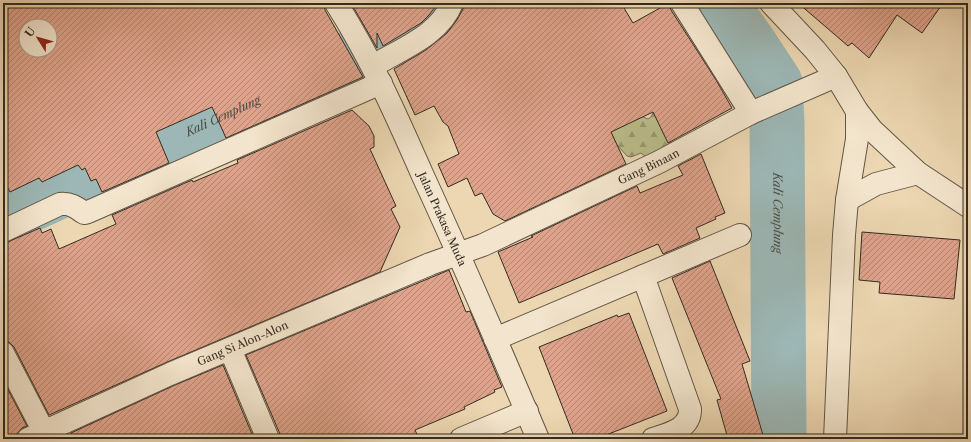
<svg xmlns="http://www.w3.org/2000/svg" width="971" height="442" viewBox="0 0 971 442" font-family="'Libre Caslon Text',serif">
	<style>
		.forest { fill: url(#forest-firs); stroke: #767456 }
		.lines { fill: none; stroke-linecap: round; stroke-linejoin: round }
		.river { stroke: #9cb7b5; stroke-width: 55 }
		.building { fill: url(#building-hatch); stroke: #332b21; fill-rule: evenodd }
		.street-casing { stroke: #615645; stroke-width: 24 }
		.street { stroke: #f3e5cd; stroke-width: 22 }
		.labels { text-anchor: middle; stroke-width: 3; stroke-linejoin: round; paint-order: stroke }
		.street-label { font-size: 11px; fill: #332b21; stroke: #f3e5cd }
		.water-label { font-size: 12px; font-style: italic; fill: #4d4e46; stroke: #f3e5cd }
	</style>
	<defs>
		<pattern id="forest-firs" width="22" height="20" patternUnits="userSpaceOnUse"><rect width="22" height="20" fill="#babd8a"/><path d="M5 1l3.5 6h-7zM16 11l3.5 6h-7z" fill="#989a70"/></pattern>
		<pattern id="building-hatch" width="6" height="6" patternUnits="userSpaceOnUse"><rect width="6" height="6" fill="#dfa38c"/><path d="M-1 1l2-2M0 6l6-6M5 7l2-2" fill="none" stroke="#b58572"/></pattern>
	</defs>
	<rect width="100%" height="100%" fill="#ecd7b2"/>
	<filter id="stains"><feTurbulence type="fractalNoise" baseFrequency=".005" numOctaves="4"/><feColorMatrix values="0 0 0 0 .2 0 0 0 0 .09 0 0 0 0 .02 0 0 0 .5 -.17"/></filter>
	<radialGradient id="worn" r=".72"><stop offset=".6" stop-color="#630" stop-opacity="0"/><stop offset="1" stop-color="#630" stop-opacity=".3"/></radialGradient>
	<polygon class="forest" points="656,106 672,140 667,147 647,158 641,153 631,157 627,156 618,146 591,136 641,116 648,119 651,117"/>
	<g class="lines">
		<g class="river">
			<path id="s1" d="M 720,3 L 750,45 L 775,83 L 777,124 L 779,439"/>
			<path id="s2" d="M 3,217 L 374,47 L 431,11 L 435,3"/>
		</g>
	</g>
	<g class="building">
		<path d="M 14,3 L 324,3 L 325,10 L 363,77 L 226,138 L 212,107 L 156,132 L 169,163 L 102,192 L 96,179 L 91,181 L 85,168 L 82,170 L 78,165 L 42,182 L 39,178 L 10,192 L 3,179 L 3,10 ZM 26,26 L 50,26 L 50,50 L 26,50 Z"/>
		<polygon points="351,3 438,3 429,15 421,23 383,46 377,33 377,48"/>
		<polygon points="464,3 621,3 633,23 669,3 671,10 716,80 732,108 668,143 653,112 611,132 626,164 505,221 493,214 482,193 475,196 467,178 448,187 438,164 459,154 448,126 443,122 434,106 415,115 394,69 426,50 447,33 457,20 463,9"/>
		<polygon points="798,3 943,3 922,33 897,15 869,58 852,43 848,46"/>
		<polygon points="352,110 369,126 374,136 374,147 370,149 396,206 391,209 400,227 380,272 165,363 49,415 14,347 9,342 3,341 3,244 40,228 42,233 51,229 59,249 116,224 112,215 192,180 193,182 238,163 237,160"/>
		<polygon points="701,154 725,213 715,217 716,219 696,228 700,238 663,254 658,244 519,303 498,252 533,237 531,236 637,186 640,193 683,175 678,166"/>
		<polygon points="862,232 960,240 954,299 879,293 880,282 859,280"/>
		<polygon points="710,261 750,361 742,364 763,435 749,439 728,439 717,400 721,399 672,278"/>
		<polygon points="449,270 466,312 470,311 502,387 494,390 495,392 464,407 465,409 415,430 419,439 280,439 280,434 246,355"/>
		<polygon points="629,313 667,411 596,439 575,439 539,347 617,315 618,317"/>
		<polygon points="223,365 254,439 74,439 71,433 175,385"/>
		<polygon points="3,380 27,426 22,428 17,434 6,439 3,439"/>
	</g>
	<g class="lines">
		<g class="street-casing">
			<g id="street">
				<path id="s3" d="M 336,3 C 371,58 397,117 423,176 C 463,263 501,351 538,439"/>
				<polyline points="682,3 751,113"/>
				<polyline points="771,3 815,50 836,76 857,111 872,130 918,173 968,206"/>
				<path d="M 373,66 C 401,49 440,35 452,3"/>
				<polyline points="847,200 876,184 918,173"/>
				<path d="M 3,231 L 60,204 C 70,203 76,207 84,213 L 88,212 L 381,83"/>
				<path d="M 643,276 L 690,409 C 691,429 668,434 653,439"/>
				<polyline points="495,339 740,235"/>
				<polyline points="230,349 268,439"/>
				<polyline points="3,353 44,432"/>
				<path id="s4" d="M 28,439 L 170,374 L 430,264 L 483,245 L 659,162 L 751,113 L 836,76"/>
				<polyline points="461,439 527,411"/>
				<polyline points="835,439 844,235 847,200 857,139 857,111"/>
			</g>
		</g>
		<use href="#street" class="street"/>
	</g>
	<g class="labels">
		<g class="street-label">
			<text dy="4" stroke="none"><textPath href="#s4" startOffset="678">Gang Binaan</textPath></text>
			<text dy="4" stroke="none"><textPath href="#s3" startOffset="241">Jalan Prakasa Muda</textPath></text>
			<text dy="4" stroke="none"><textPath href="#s4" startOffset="235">Gang Si Alon-Alon</textPath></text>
		</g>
		<g class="water-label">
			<text dy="4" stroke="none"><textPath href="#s2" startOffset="242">Kali Cemplung</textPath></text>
			<text dy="4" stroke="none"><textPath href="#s1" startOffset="227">Kali Cemplung</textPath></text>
		</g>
	</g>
	<rect width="971" height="442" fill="none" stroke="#ecd7b2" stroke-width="16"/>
	<rect x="4" y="4" width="963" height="434" fill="none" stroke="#332b21" stroke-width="2"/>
	<rect x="8" y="8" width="955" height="426" fill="none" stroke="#332b21"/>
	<g transform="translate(38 38) rotate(307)"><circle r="19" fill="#f3e5cd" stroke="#a69b88"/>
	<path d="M0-3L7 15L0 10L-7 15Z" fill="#8f2418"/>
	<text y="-6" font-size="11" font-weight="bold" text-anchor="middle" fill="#332b21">U</text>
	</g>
	<rect width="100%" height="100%" filter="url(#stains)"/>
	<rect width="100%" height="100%" fill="url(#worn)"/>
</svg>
